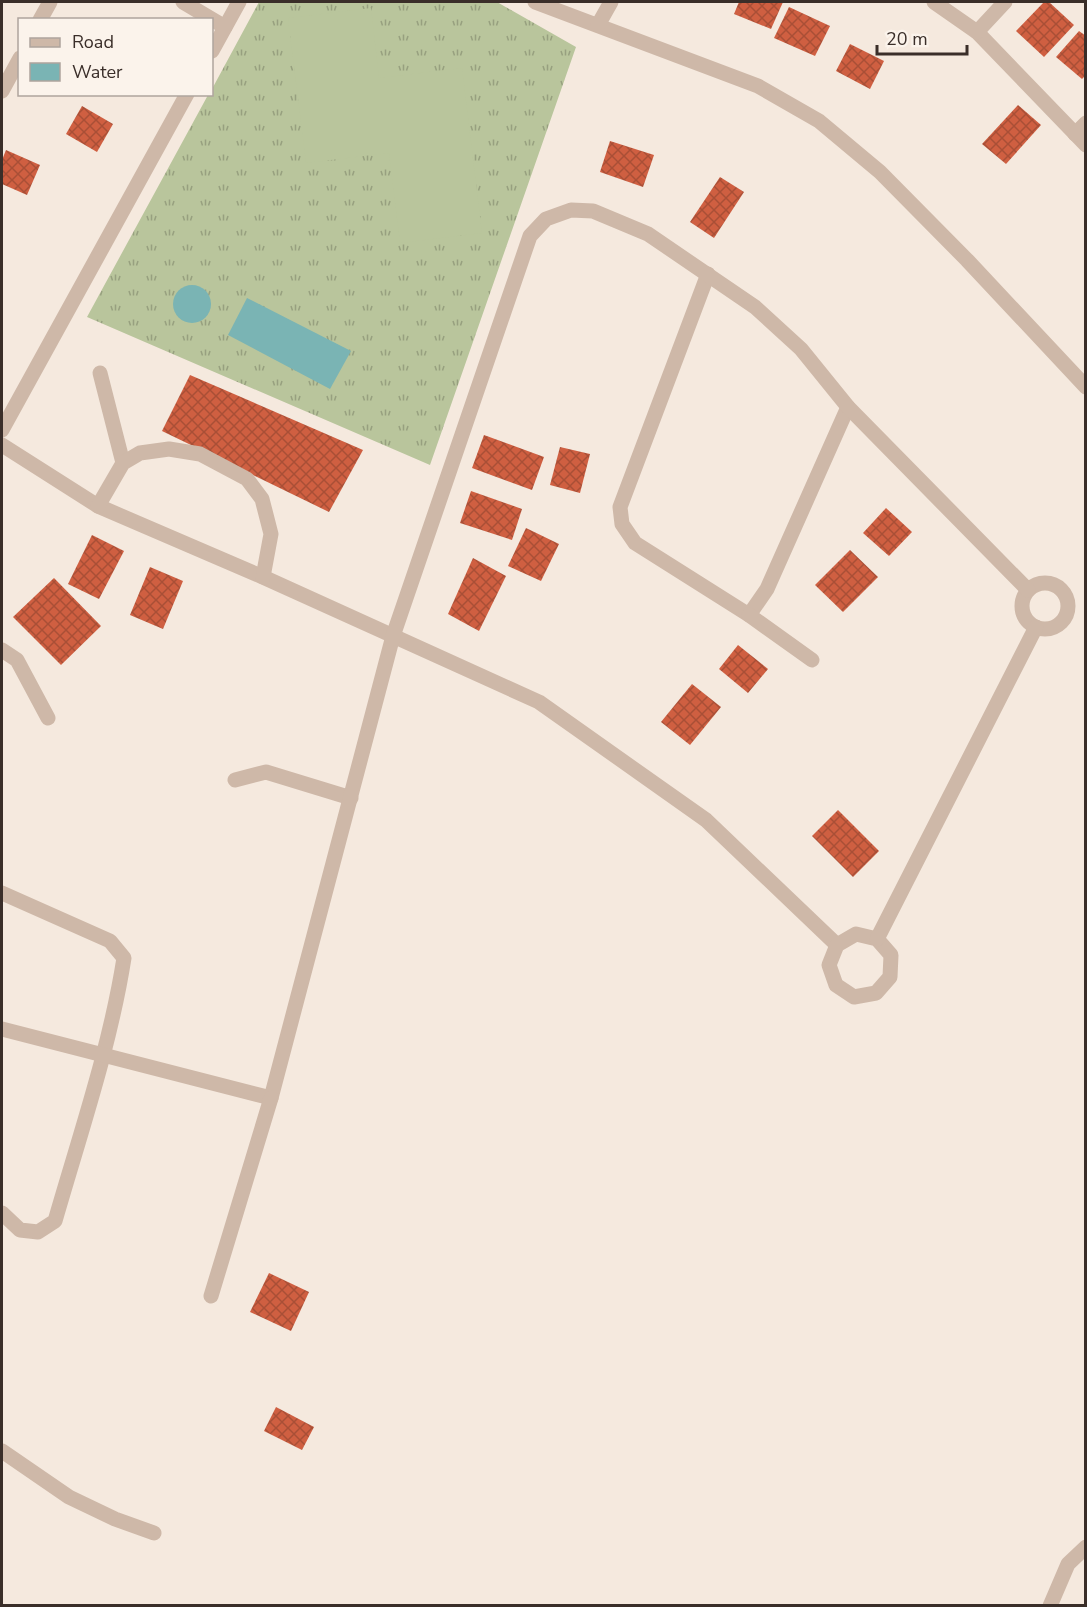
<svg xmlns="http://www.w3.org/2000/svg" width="1087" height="1607" viewBox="0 0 1087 1607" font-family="'Nunito Sans',sans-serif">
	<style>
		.grass { fill: url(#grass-tufts) }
		.pitch { fill: #b9c59c }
		.water { fill: #7ab4b4 }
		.building { fill: url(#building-cross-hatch) }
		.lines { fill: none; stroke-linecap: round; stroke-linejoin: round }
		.service { stroke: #ceb8a8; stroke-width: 15 }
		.minor { stroke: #ceb8a8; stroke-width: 15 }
		.tertiary { stroke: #ceb8a8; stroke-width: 15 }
	</style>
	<defs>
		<pattern id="grass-tufts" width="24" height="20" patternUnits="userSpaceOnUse" patternTransform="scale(1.5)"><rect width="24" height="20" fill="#b9c59c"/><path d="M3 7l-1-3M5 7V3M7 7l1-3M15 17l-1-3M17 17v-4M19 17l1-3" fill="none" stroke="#97a07f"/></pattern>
		<pattern id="building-cross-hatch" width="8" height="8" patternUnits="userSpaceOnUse" patternTransform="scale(1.5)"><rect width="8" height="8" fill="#cf5f41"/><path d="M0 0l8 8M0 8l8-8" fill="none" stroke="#a94f36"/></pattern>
	</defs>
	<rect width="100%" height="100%" fill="#f5e9de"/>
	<polygon class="grass" points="259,2 497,2 576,47 430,465 87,317 208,95 212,94 212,89"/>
	<polygon class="pitch" points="371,8 379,78 462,68 482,233 400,243 389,153 306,163 288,18"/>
	<g class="water">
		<circle cx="192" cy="304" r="19"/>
		<polygon points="247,298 351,351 330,389 228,335"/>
	</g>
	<g class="building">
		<polygon points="739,2 783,2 771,29 734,14"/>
		<polygon points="1044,2 1049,2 1074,25 1044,57 1016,31"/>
		<polygon points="789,7 830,26 815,56 774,38"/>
		<polygon points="1079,31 1086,36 1086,75 1082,79 1056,57"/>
		<polygon points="850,44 884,61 870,89 836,71"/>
		<polygon points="1018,105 1041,125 1006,164 982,144"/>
		<polygon points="82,106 113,124 97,152 66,134"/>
		<polygon points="610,141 654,155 643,187 600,172"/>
		<polygon points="6,150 40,165 27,195 2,184 2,160"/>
		<polygon points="720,177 744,192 714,238 690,222"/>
		<polygon points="190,375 363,450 329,512 162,431"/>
		<polygon points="484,435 544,457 532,490 472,468"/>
		<polygon points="560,447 590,454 580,493 550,485"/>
		<polygon points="471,491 522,509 512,540 460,523"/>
		<polygon points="886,508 912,532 889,556 863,533"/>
		<polygon points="526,528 559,544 541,581 508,566"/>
		<polygon points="92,535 124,551 99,599 68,584"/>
		<polygon points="850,550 878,577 843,612 815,585"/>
		<polygon points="473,558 506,576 479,631 448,614"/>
		<polygon points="150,567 183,581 163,629 130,615"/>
		<polygon points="54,578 101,626 61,665 13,617"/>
		<polygon points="738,645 768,669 748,693 719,669"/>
		<polygon points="692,684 721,707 690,745 661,722"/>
		<polygon points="838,810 879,851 853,877 812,836"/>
		<polygon points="269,1273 309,1292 291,1331 250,1312"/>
		<polygon points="276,1407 314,1427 302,1450 264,1431"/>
	</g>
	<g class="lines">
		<polyline class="service" points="100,373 123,463"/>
		<g class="minor">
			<polyline points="183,2 225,27"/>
			<polyline points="535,2 758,86 819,121 880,172 967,260 1086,387"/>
			<polyline points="934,2 977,32 1086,145"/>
			<polyline points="40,20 50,2"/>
			<polyline points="598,25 611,2"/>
			<polyline points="977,32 1005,2"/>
			<polyline points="212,51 239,2"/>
			<polyline points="2,91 20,58"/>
			<polyline points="1075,134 1086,123"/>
			<polyline points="708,274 620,507 622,524 635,543 749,615 767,589 848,407"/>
			<polyline points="2,430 187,94"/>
			<polyline points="2,445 98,506 263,577 539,702 706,820 837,945"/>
			<polyline points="98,506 123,463 140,453 169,449 200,454 247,479 262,499 271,534 263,577"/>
			<circle cx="1045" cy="606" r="23"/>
			<polyline points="749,615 812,660"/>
			<polyline points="2,650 17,660 48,718"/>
			<polyline points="235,780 266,772 351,798"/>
			<path d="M 2,893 L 110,941 L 124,958 C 110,1047 80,1134 55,1221 L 38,1232 L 20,1230 L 2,1213"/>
			<polygon points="856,934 877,939 891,955 890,977 876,993 854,997 836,985 829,965 837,945"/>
			<polyline points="877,939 1036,627"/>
			<polyline points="2,1029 271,1098 393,636 530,236 546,219 571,210 593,211 648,234 755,307 801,349 848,407 1028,590"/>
			<polyline points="211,1296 271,1098"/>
			<polyline points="2,1451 69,1497 115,1519 154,1533"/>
		</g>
		<polyline class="tertiary" points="1050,1606 1068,1564 1086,1547"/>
	</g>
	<rect width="1087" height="1607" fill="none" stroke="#3a2e29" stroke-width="6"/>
	<rect x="18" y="18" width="195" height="78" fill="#fbf3eb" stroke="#aea49d" stroke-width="1.5"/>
	<rect x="30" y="38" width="30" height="9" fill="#ceb8a8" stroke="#aea49d" stroke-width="1.5"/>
	<text x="72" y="48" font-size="18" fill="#3a2e29">Road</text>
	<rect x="30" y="63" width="30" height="18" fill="#7ab4b4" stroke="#aea49d" stroke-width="1.5"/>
	<text x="72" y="78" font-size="18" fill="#3a2e29">Water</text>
	<path d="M877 45v9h90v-9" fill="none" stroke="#3a2e29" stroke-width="3"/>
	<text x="886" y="45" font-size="18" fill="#3a2e29" stroke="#fbf3eb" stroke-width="4.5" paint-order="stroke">20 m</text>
</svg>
